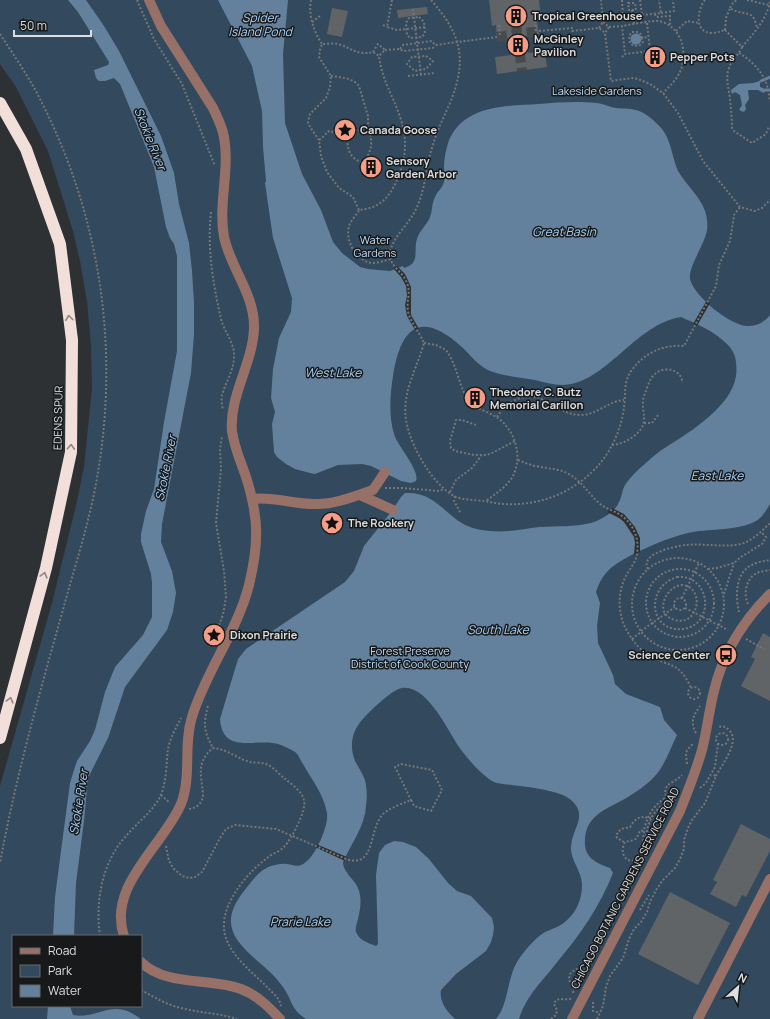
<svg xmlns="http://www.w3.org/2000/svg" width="770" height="1019" viewBox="0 0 770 1019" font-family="Manrope,sans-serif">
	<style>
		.green { fill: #33495d; fill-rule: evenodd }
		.water { fill: #63819c }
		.pier { fill: #2e3134 }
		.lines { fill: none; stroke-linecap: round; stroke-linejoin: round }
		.stream { stroke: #63819c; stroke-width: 3 }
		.building { fill: #616467 }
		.minor-tunnel { stroke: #484b4e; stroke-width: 10; stroke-dasharray: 10 5; stroke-linecap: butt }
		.path { stroke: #757779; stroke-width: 2; stroke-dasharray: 2 2; stroke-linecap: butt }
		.minor { stroke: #977167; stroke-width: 10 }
		.highway { stroke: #f3dfda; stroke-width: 12 }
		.oneway { stroke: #908684 }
		.labels { text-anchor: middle; stroke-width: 3; stroke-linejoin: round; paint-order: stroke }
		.poi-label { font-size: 11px; font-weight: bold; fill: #dddee0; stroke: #17191a; text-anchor: start }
		.park-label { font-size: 11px; fill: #c0defa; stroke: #17191a }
		.street-label { font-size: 11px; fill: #dddee0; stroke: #17191a }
		.water-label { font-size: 12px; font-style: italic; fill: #a9d1f6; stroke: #17191a }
	</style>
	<rect width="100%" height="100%" fill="#2e3134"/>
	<path class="green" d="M 0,0 L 770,0 L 770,1019 L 0,1019 L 0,786 L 52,603 L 76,506 L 84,467 L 92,388 L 91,346 L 87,301 L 80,261 L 73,231 L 48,151 L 16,87 L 0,64 ZM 13,936 L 141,936 L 141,1006 L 13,1006 Z"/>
	<g class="water">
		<polygon points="68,0 86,0 104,26 119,51 161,136 174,173 179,204 189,243 192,271 194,302 194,334 191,373 162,524 161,542 172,571 176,593 173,612 167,630 125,687 108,738 88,778 84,821 76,883 74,936 53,936 55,897 59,866 70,783 74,770 77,761 90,741 95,730 105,692 115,667 143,635 152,617 152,583 151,574 141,542 141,534 146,511 154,489 164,422 177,351 177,256 174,244 170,238 166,227 154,167 120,84 114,78 105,81 99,81 96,78 94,70 108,65 109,62 78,12"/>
		<path d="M 218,0 L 288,0 L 283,54 L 285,123 L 302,174 L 321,210 L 333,242 L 342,253 L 360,267 L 368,269 L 390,271 L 403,266 L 404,268 C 421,263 413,251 417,239 C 419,231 427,225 430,217 C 433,210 431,204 436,195 C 438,191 443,187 444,182 C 445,177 444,171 444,166 C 444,159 446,150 448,143 C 462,105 505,106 539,104 C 558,102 579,101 597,103 C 604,104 610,107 616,108 C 624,109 631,108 639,111 C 647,114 656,122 662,129 C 671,140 672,157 678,171 C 686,185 700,196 705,211 C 707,216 708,225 707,230 C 705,244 688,267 690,279 C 694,296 730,326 748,326 C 757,326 765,322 770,315 L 770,504 C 766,511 761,519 754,522 C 739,530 710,529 693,532 C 673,535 619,557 606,573 C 601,579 598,585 596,592 L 600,603 L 597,626 L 598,643 L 613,675 L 615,684 L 626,694 L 660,707 L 664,720 L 677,735 C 670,749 665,765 655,776 C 649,783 639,790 631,795 C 610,809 583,813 585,845 C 586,859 599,864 610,868 L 613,873 C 600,906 580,935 558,961 C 543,981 527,994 519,1019 L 496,1019 C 508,1006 507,979 517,962 C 524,951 534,939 545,932 C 549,930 553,929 557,927 C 573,919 582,903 582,885 C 582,871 570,860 571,847 C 572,827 589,816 571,800 C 560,790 527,787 512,785 C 504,784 495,784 489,779 C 478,771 467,758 459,747 C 448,731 427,684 402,688 C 391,690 370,711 362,720 C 352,731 349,746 355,761 C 359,769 365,776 366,785 C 367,792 367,799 366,806 C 365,826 351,844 343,862 C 343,873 357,881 359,891 C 362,901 360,910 358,919 C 357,923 355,928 356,932 C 359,940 368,943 376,946 L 378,944 L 376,875 L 379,853 L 385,845 L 394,841 L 403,842 L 416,847 L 429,859 L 448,883 L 457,891 L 471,896 L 492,918 L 494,927 L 493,935 L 491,942 L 486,951 L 456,974 L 441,990 C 439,1001 447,1012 455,1019 L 306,1019 C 291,1009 293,1003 285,990 C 281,984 277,979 272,974 C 243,947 213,930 244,891 C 252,881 259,870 271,866 C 276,865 281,863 286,864 C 290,864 296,867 301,865 C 314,861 329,826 327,813 C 324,795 312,780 303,764 C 300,760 299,755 295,752 C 291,749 285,747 281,745 C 258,736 223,757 220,719 L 238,659 L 246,649 L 345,582 L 354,571 L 364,546 L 391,512 L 401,497 L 405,493 C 434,491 444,514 465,525 C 484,534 511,532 531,528 C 534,528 537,527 540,527 C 557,526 574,527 591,523 C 601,520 615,512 619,502 C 622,497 622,490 625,485 C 631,476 640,468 648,461 C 664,446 683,438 700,424 C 719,409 740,389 736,363 C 736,356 732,349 727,344 C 714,331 697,324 681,317 C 635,324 605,385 562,385 C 553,385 544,382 535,380 C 521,377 500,376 488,370 C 478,365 471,356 463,348 C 422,310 401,325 393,376 C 390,395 388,420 396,439 C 401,449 420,472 416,481 L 411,483 L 401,481 L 371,466 L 362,464 L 338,465 L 315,474 L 310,473 L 295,469 L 286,464 L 277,457 L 274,452 L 272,424 L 275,412 L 271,398 L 273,369 L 279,338 L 291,312 L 292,298 L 273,238 L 265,183 L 266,181 L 263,147 L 262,111 L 252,66 Z"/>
		<circle cx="636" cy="39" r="5.5"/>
		<polygon points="760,81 760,87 765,89 765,91 764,93 758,90 748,90 749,99 745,105 746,109 744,112 739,110 742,105 740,95 735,92 732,94 731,90 739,84 753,83"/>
		<path d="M 48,1006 L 70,1006 L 73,1015 C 91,1019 107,1005 124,1010 C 130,1011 136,1016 141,1019 L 47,1019 Z"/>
	</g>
	<g class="pier">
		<polygon points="397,266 405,274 411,287 411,315 419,329 415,330 407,316 405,305 407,296 406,286 401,277 393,268"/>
		<polygon points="707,300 710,303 697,326 693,324"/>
		<polygon points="612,508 624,514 635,527 640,538 640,552 634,555 635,543 634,537 624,522 619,518 607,512"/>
		<polygon points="316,844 347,857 345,861 315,847"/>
	</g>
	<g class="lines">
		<g class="stream">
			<polyline points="761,81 770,77"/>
			<polyline points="765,90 770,90"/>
		</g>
	</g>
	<g class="building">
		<polygon points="489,0 539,0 541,20 537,21 539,34 526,36 528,53 545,51 547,67 497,74 495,57 511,55 509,38 497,39 496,25 492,26"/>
		<polygon points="427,7 428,14 398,18 397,10"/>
		<polygon points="332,8 348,11 342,37 327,34"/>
		<polygon points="763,633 770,637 770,701 741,686 755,659 751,657"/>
		<polygon points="741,824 770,839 770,851 746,897 742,895 736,907 710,894 717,882 713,880"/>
		<polygon points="670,892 730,923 698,985 638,954"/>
	</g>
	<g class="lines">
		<g class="minor-tunnel">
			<polyline points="516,23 522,71"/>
			<polyline points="497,37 539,31"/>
		</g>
		<g class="path">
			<polyline points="137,0 154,39 182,84 215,166"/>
			<path d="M 311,0 C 308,15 314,32 322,44"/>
			<polyline points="392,0 387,27 397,30 425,27"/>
			<path d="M 431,0 C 461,34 468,59 450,103 C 444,117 437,130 433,145 C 425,167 427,186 416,209 C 410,223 391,239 390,253 C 389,266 402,271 406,281 C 412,292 406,300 408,311 C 409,320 420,333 424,343 C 416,371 400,395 407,425 C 413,450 432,483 454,496 C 462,500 475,500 484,501 C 491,502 498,504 505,504 C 552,507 598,480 616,437 C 620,427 623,417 624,407 C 626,394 623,381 632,370 C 644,353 664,344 684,346 L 716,286 L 719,265 L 730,241 L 734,215 L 740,207"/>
			<polyline points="622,0 623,17 661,13 659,0"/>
			<polyline points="640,0 642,15"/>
			<path d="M 705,0 C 697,10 694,33 712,33 C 717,33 721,31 725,30"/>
			<polyline points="747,0 769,5"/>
			<polygon points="628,3 635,3 636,10 629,10"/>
			<polyline points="730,8 733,3 737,0"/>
			<polyline points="413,9 421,75"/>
			<polyline points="632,10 634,24"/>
			<polyline points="661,13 674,11 673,0"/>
			<polyline points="655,14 656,17 670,16 670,25"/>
			<polygon points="419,17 424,22 425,33 422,37 410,38 407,35 406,23 409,18"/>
			<polyline points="535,21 536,32"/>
			<polyline points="312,22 320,16"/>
			<polyline points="603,22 609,27 605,33"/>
			<path d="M 647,23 L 650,51 L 625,54 L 622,26 C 629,25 653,20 659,21 C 682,26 689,54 679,74 C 675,81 669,87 663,93"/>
			<polyline points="383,25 387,27"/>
			<polyline points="499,25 500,36"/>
			<polyline points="609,27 622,26"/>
			<polyline points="599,28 603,22 601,0"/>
			<path d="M 725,30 L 742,47 C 754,33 767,19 770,1"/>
			<path d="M 725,30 L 726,18 L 730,8 C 738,14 748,12 752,16 C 755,19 756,24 757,28"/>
			<polyline points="539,31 572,28 572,31 599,28 605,33 611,81 632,78 638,79 650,84 663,93 678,113 703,161 740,207 755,211 762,208 770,200"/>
			<polyline points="676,31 687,21 699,23"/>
			<path d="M 0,34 C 15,57 31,80 43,105 C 100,218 119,347 98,472 C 91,517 76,562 64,606 C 40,691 16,776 0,863"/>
			<polyline points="642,38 642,35 638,32 632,32 629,36 630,43 634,46 640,45 643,42 642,38 648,37"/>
			<path d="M 742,47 C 739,55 732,59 729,68 C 725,79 729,88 730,99 C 731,109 732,118 732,128 L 734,131 L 752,143 L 766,134 L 769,126"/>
			<polyline points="400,49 403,45 432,41 435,45 497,37"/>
			<polyline points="385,50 400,49 403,51 433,48 435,45"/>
			<polyline points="650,51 654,53"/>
			<polyline points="373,52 378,44 385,50 379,56"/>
			<path d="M 739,53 C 751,60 762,71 767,85 C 768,90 769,95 770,101"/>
			<polygon points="426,56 433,61 426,69 415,71 407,64 412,57"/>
			<polyline points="622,57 625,54"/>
			<path d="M 331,76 C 340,77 353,78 359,86 L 368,116 L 368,130 L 348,131 C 346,146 348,159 364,163 C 371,151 374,142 368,130"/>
			<polyline points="408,76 435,73"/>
			<path d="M 319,140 C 328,135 327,125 337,136 L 348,135"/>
			<path d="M 359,210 L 353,197 L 339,188 L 327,172 L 321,156 L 319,140 L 310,127 L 308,122 L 310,114 L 326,98 L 330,87 L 331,76 L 319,57 L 320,50 L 322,44 C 327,44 333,43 338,44 C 352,48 357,56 373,52 L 379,56 C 382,81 393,95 400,117 C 408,139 406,161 396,182 C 388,200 378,208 359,210 C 356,216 351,220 349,226 C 345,241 356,261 372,263 C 378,263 384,261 391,259"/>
			<path d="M 211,212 C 207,248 213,284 221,319 C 224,331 233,341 234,353 C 235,369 226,381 222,395 C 221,400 222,405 223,410"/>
			<path d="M 424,343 L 436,345 L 446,350 C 457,364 459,388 469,401 C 476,409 489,412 498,418 C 516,431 524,460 511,479 C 505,488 495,494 486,501"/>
			<path d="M 497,417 C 507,401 525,391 544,400 C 558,406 565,415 581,415 C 597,415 608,401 624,400"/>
			<polyline points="644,423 652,423 659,414"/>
			<polyline points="476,425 462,420 456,420 450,441 451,448 455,451 474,455 487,455 494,452 515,441"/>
			<path d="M 612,445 C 623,444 634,438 641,429 C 648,419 640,407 644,396 C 647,389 649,379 655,374 C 664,365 683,370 682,383"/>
			<path d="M 518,460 C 525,463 533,466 541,467 C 550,469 559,469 567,473 C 581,480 587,492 598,502 C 604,508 612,510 619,514 C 634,523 641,541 636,558 C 634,564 630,569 627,574 C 618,590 617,610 625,627 C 630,637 637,648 648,654 C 669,669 678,659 691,688"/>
			<polyline points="385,488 402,488 439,491 444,489"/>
			<polyline points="450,492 456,480 472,468 481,456"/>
			<polyline points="455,496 454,501 460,512"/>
			<circle cx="678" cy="604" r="46"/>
			<circle cx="680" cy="603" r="34"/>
			<path d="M 648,569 C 639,554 675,546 686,545 C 704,543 722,548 741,544 C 752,541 762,531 770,523"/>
			<polyline points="708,569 717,568 734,563 741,557 762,544 766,537 761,532"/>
			<path d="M 677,577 C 711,574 716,626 682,629 C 649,632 645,587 677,577 Z"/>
			<path d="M 681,585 C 706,586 699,627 675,620 C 654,615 664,588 681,585 Z"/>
			<polyline points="724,594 734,563"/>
			<circle cx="680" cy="604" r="6"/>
			<polyline points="682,598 699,563"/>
			<path d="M 748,604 C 743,594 746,578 757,573 C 761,571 766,571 770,570"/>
			<polyline points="685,608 728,630"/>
			<path d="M 739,612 C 736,599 735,579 746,569 C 752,563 762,561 770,560"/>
			<polyline points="641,631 675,607"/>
			<polyline points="632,639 641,632"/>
			<polyline points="746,639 764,649"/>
			<polyline points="212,644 223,615 226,597 224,571 216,523 221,469 220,449 222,436"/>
			<circle cx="694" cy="693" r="6"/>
			<path d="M 208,706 C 203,724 204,732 213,748"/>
			<path d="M 696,733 C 690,722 693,716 700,706"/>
			<circle cx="722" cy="739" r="6"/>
			<path d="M 687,764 C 686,753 684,752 693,744"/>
			<path d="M 716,776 C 722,764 741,741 729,730 C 725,726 722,726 718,727"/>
			<polyline points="700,788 706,783 715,767 718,743"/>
			<polyline points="161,795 170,803"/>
			<path d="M 666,796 C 662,783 675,783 682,775"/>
			<path d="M 189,809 C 197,808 202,803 203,796 C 202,775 195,763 213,748 C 227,749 236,758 250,762 C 255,763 262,762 268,765 C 273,767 279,774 284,778 C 291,784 302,791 304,800 C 307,810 291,840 284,847 C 279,852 271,854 266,859 C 248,872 225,900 224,923 C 222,951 252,971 269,989 C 274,994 280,999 281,1006"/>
			<path d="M 643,831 L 641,830 C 638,833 638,838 634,840 C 631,841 628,841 625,842 C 621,849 622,860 632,861 C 636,861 641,858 645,857"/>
			<path d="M 624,842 L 617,838 L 616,835 L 621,829 L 630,827 C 636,817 640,816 651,818"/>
			<path d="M 166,846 L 169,861 L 173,868 L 182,876 L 189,878 L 195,877 L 202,872 L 220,838 L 226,829 L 235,825 L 276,829 L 346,859 C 376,869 368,830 383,814 C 391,807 402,804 411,800 L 414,806 L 431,811 L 442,790 L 432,770 L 401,764 L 395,767 L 411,800"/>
			<path d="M 648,852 C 642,826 653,808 675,796"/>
			<path d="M 645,857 C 639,830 648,802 676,793"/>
			<polyline points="640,910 649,895"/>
			<path d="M 100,936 C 95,902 102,862 126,836 C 137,823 152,812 160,797 C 167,782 166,764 168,749 C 170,738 176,728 181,718"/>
			<path d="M 583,975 C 585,960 591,946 603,938"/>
			<path d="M 141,990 C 154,997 167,1005 181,1008 C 200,1013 219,1013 237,1019"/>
			<path d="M 573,993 L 574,989 C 565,977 569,969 584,968"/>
			<polyline points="593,1002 593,1011 600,1013"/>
			<path d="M 551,1019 L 556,1015 L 557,1010 L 554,1004 L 556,1000 C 561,998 565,1000 570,999 L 571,997"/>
			<polyline points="597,1019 603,1006 606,987 610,976 623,958 629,939 634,929 641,922 647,912 650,902 656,890 662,881 675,868 680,859 684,849 684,840 688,828 692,820 705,803 716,776 712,774"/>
		</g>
		<g class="minor">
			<polyline points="360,495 393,510"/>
			<path d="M 252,499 C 274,496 295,505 317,504 C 336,504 355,496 373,490 L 385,472"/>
			<path d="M 124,936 C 107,886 163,846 181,804 C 192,776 183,745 192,717 C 206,671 237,632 249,585 C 259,544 259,517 246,477 C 241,462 234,447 232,431 C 229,396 253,363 254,328 C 255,295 231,269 224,237 C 218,204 230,170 224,137 C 222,126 217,117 213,108 L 161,26 L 149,0"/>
			<path d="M 141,962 C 166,987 210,977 241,989 C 257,995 269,1007 280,1019"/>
			<path d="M 572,1019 L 680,811 C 688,791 696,771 702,750 C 707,731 709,710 714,691 C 723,653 743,621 770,594"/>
			<polyline points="698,1019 770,879"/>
		</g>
		<polyline class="highway" points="0,103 26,149 60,244 72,340 71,452 46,568 0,738"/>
	</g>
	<defs><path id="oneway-chevron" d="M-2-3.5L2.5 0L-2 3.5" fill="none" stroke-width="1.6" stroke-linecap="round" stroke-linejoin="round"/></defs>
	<g class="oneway">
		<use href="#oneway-chevron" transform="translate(69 318) rotate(-97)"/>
		<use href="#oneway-chevron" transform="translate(71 447) rotate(-87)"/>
		<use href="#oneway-chevron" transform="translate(44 575) rotate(-75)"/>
		<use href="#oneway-chevron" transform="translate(10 700) rotate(-75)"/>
	</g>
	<defs>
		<g id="building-disc" transform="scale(1.15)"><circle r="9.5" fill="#f49e87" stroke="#17191a"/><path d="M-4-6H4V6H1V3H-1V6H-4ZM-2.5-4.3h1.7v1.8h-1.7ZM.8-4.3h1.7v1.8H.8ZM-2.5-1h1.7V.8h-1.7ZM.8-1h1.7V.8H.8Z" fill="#111"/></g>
		<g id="sight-disc" transform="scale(1.15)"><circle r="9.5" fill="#f49e87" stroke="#17191a"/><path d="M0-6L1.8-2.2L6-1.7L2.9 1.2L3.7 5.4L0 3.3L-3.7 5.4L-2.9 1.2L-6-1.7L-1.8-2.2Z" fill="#111"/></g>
		<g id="bus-disc" transform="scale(1.15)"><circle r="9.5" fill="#f49e87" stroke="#17191a"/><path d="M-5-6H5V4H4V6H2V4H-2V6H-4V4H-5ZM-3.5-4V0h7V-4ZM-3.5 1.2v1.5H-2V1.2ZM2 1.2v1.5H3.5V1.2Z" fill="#111"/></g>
	</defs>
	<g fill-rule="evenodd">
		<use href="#building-disc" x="516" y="16"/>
		<use href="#building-disc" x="518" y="45"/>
		<use href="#building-disc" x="655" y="57"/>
		<use href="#sight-disc" x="345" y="130"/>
		<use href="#building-disc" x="371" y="167"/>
		<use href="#building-disc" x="475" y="398"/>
		<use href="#sight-disc" x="332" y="523"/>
		<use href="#sight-disc" x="214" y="635"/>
		<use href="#bus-disc" x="726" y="655"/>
	</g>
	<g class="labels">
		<g class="poi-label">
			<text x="532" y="20">Tropical Greenhouse</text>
			<text x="534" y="43">McGinley<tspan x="534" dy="13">Pavilion</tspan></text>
			<text x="670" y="61">Pepper Pots</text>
			<text x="360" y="134">Canada Goose</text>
			<text x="386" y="165">Sensory<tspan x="386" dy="13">Garden Arbor</tspan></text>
			<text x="490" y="396">Theodore C. Butz<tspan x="490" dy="13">Memorial Carillon</tspan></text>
			<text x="348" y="527">The Rookery</text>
			<text x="230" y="639">Dixon Prairie</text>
			<text x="710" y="659" text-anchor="end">Science Center</text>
		</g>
		<g class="park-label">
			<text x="597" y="95">Lakeside Gardens</text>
			<text x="375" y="244">Water<tspan x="375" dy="13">Gardens</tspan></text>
			<text x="410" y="655">Forest Preserve<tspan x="410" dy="13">District of Cook County</tspan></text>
		</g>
		<g class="street-label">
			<text transform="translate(58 418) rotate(-89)" y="4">EDENS SPUR</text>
			<text transform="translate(625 888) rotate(-63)" y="4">CHICAGO BOTANIC GARDENS SERVICE ROAD</text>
		</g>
		<g class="water-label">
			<text x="260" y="22">Spider<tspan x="260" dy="14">Island Pond</tspan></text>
			<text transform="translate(150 139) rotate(68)" y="4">Skokie River</text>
			<text x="564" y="236">Great Basin</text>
			<text x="333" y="377">West Lake</text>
			<text transform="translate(166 468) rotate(-79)" y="4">Skokie River</text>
			<text x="717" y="480">East Lake</text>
			<text x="498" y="634">South Lake</text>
			<text transform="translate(79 802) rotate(-81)" y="4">Skokie River</text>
			<text x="300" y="926">Prarie Lake</text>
		</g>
	</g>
	<rect x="12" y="935" width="130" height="72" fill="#17191a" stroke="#666869"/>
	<rect x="20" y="948" width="20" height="6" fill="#977167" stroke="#666869"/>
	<text x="48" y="955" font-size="12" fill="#dddee0">Road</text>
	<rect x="20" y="965" width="20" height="12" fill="#33495d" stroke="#666869"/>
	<text x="48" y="975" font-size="12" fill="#dddee0">Park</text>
	<rect x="20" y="985" width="20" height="12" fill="#63819c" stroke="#666869"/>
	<text x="48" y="995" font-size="12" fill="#dddee0">Water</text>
	<g transform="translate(738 987) rotate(27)" stroke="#17191a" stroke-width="3" paint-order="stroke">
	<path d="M0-3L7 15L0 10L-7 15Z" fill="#dddee0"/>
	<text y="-6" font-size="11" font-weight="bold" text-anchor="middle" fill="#dddee0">N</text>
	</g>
	<path d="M14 30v6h77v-6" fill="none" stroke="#dddee0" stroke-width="2"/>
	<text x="20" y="30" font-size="12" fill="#dddee0" stroke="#17191a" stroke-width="3" paint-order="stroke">50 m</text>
</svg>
